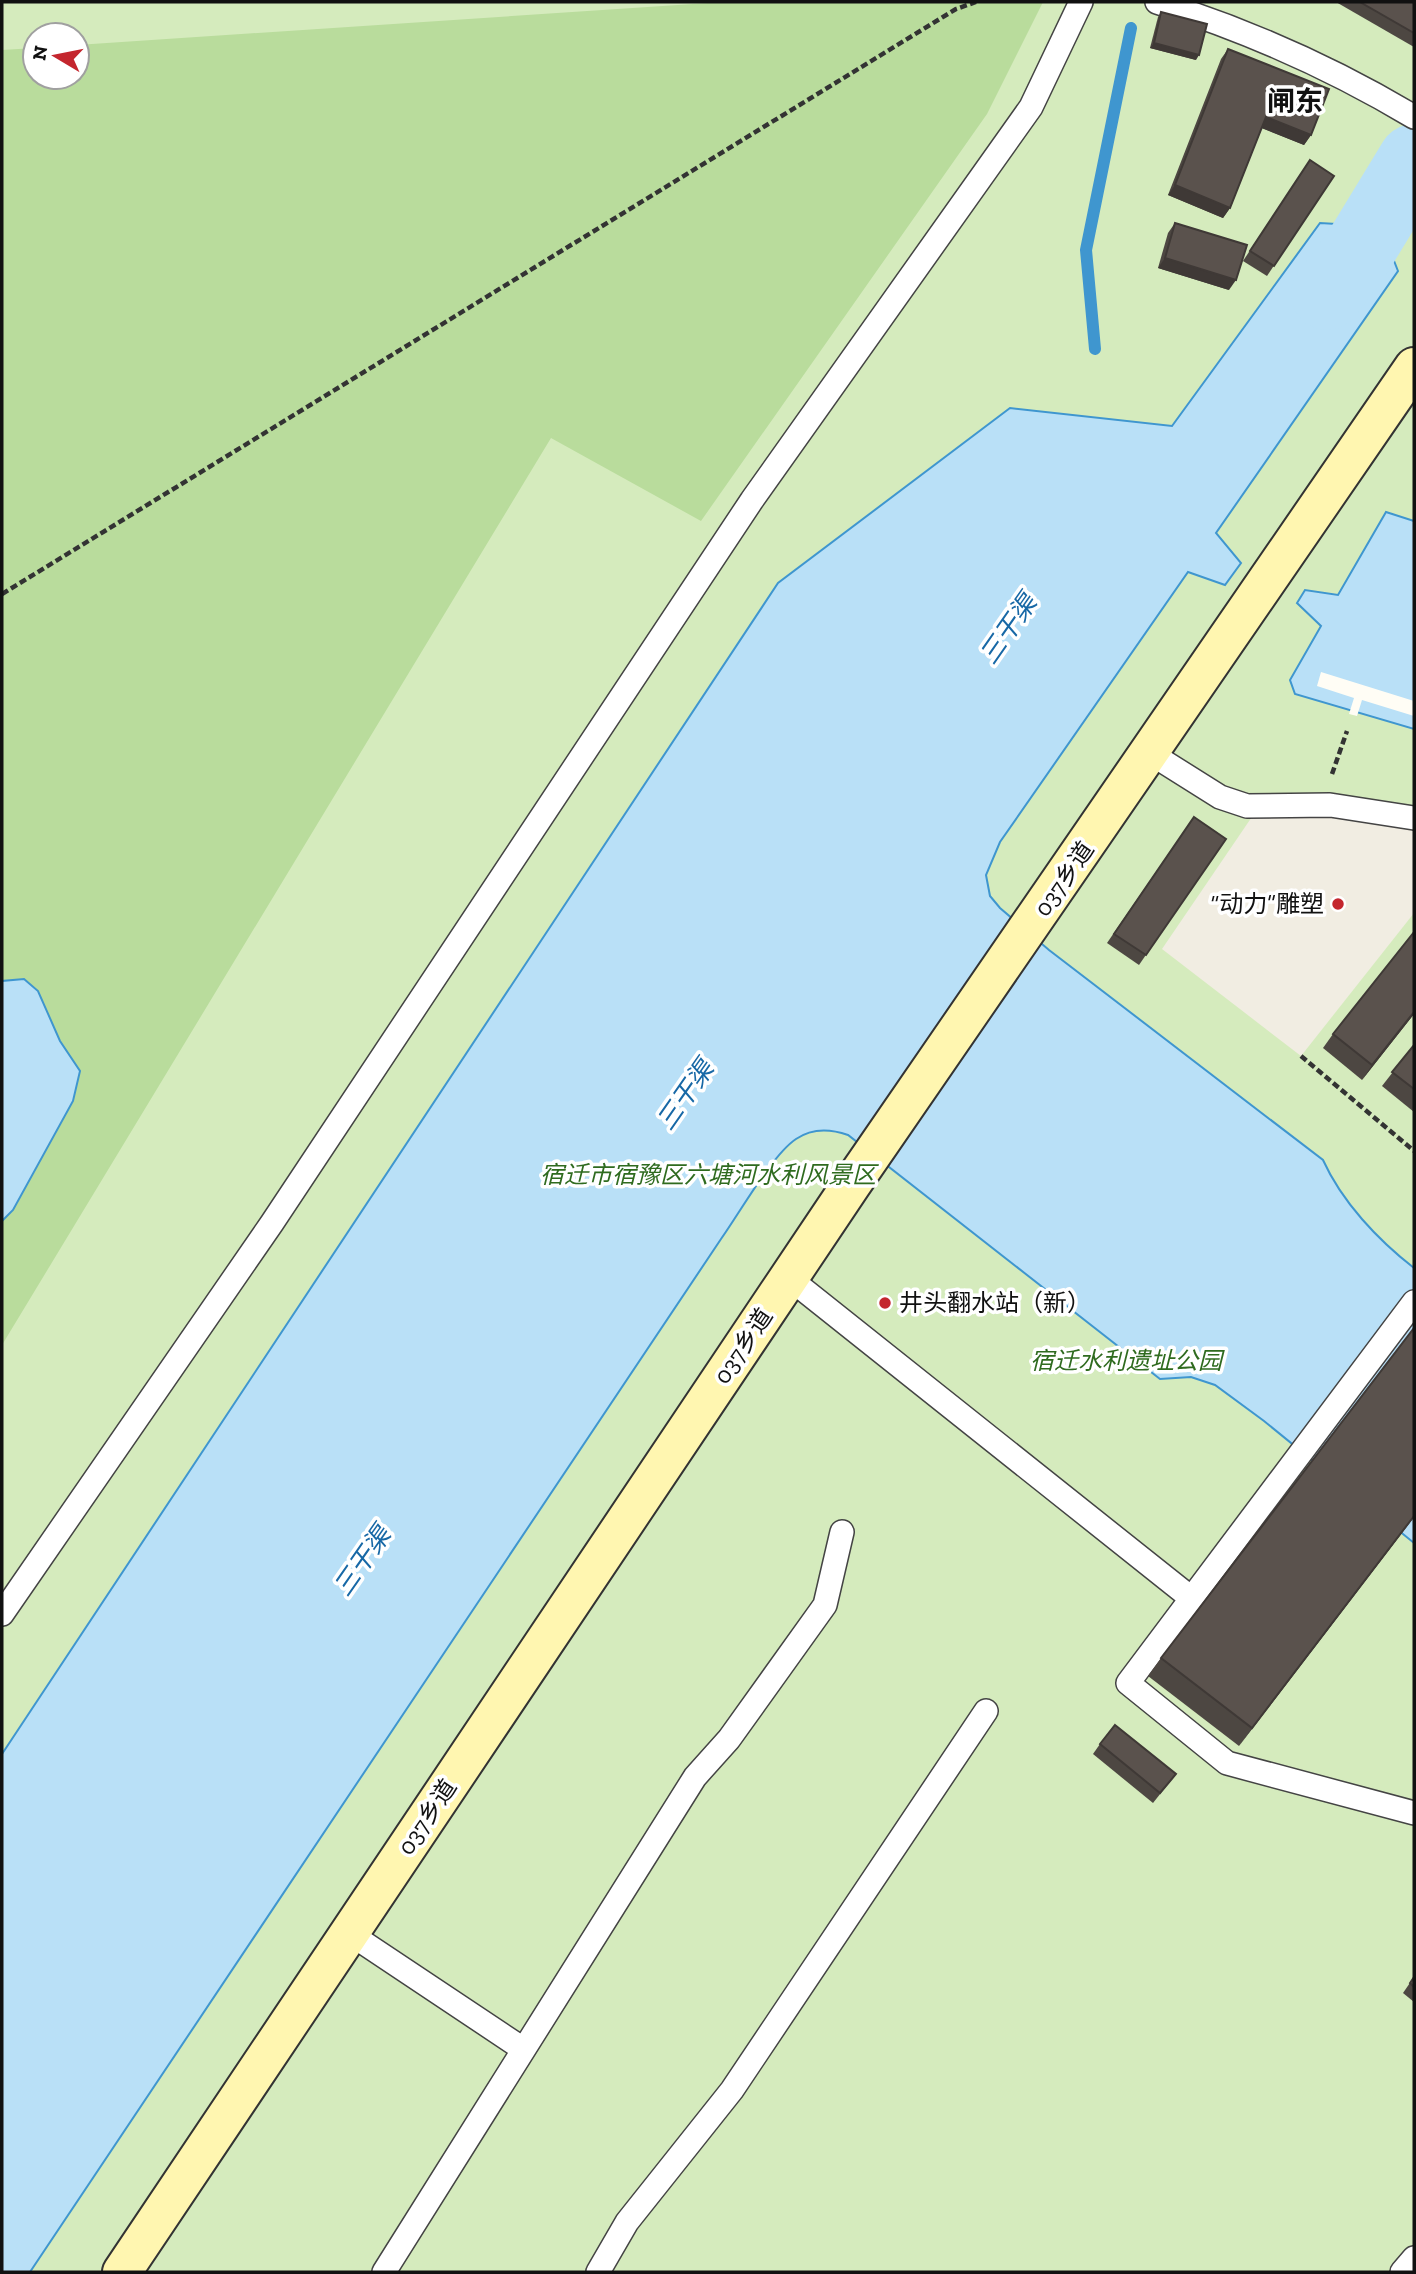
<svg xmlns="http://www.w3.org/2000/svg" width="1416" height="2274" viewBox="0 0 1416 2274" font-family="'Zilla Slab','Noto Sans SC',serif">
	<style>
		.green { fill: #d5ebbd; fill-rule: evenodd }
		.forest { fill: #b9dc9c }
		.plaza { fill: #f1ede2 }
		.water { fill: #b9e0f7; stroke: #3f96cf; stroke-width: 2 }
		.pier { fill: #fffdf5 }
		.lines { fill: none; stroke-linecap: round; stroke-linejoin: round }
		.stream { stroke: #3f96cf; stroke-width: 12 }
		.river { stroke: #b9e0f7; stroke-width: 72 }
		.lane-casing { stroke: #444; stroke-width: 26 }
		.secondary-casing { stroke: #333; stroke-width: 42 }
		.path { stroke: #333; stroke-width: 4.5; stroke-dasharray: 7 3.5; stroke-linecap: butt }
		.lane { stroke: #fff; stroke-width: 23 }
		.secondary { stroke: #fff6b0; stroke-width: 38 }
		.wall { fill: #4d4742 }
		.shaded-wall { fill: #3f3936 }
		.building { fill: #5a524d; stroke: #3f3936; stroke-width: 2 }
		.poi-dot { fill: #c4262e; stroke: #fff; stroke-width: 2.5 }
		.labels { text-anchor: middle; stroke-width: 7; stroke-linejoin: round; paint-order: stroke }
		.street-label { font-size: 24px; fill: #111; stroke: #fff }
		.poi-label { font-size: 24px; fill: #111; stroke: #fff; text-anchor: end }
		.park-label { font-size: 24px; font-style: italic; fill: #2f6b1f; stroke: #fff }
		.water-label { font-size: 26px; font-style: italic; fill: #1768a6; stroke: #fff }
		.quarter-label { font-size: 28px; font-weight: bold; fill: #111; stroke: #fff }
	</style>
	<rect width="100%" height="100%" fill="#fffdf5"/>
	<path class="green" d="M 2,2 L 1414,2 L 1414,2272 L 2,2272 ZM 35,35 L 77,35 L 77,77 L 35,77 Z"/>
	<polygon class="forest" points="723,2 1043,2 987,114 701,521 551,438 2,1345 2,50 35,48 35,77 77,77 77,45"/>
	<polygon class="plaza" points="1260,805 1414,818 1414,913 1301,1056 1162,949"/>
	<g class="water">
		<path d="M 1375,207 L 1391,219 L 1387,243 L 1398,271 L 1216,533 L 1241,563 L 1225,585 L 1188,572 L 1000,842 L 986,875 L 990,896 L 1000,908 L 1049,950 L 1323,1160 C 1342,1202 1378,1240 1414,1268 L 1414,1543 L 1264,1421 L 1215,1385 L 1191,1377 L 1160,1379 L 848,1135 C 831,1129 812,1128 796,1139 C 772,1155 739,1214 721,1239 L 30,2272 L 2,2272 L 2,1754 L 778,583 L 1010,408 L 1172,426 L 1320,223 L 1354,225 Z"/>
		<polygon points="1386,512 1414,521 1414,729 1295,694 1290,680 1321,626 1297,603 1305,590 1338,595"/>
		<polygon points="24,979 38,991 60,1041 80,1071 73,1101 13,1210 2,1221 2,981"/>
	</g>
	<polygon class="pier" points="1321,672 1414,701 1414,716 1362,700 1357,716 1349,714 1354,698 1317,686"/>
	<g class="lines">
		<polyline class="stream" points="1095,349 1086,250 1131,28"/>
		<polyline class="river" points="1327,294 1358,252 1414,160"/>
		<g class="lane-casing">
			<g id="lane">
				<path d="M 1157,2 C 1246,30 1334,69 1414,117"/>
				<polyline points="1150,753 1220,797 1247,806 1330,805 1414,818"/>
				<polyline points="789,1278 1191,1598"/>
				<polyline points="1414,1302 1128,1683 1227,1763 1414,1813"/>
				<polyline points="2,1614 272,1223 752,500 1031,107 1081,2"/>
				<polyline points="349,1933 523,2049"/>
				<polyline points="384,2272 695,1777 729,1739 825,1605 842,1532"/>
				<polyline points="598,2272 627,2222 732,2090 986,1711"/>
				<polyline points="1402,2272 1414,2258"/>
			</g>
		</g>
		<g class="secondary-casing">
			<polyline id="secondary" points="122,2272 851,1185 1414,367"/>
		</g>
		<g class="path">
			<polyline points="2,594 956,9 976,2"/>
			<polyline points="1332,774 1347,731"/>
			<polyline points="1301,1056 1414,1151"/>
		</g>
		<use href="#lane" class="lane"/>
		<use href="#secondary" class="secondary"/>
	</g>
	<g class="wall">
		<polygon points="1336,2 1414,2 1414,47"/>
		<polygon points="1161,12 1196,60 1150,48 1158,17"/>
		<polygon points="1228,49 1311,135 1304,145 1262,128 1230,208 1223,218 1168,195 1221,59"/>
		<polygon points="1310,160 1334,176 1267,276 1243,261"/>
		<polygon points="1175,223 1229,290 1158,268 1168,233"/>
		<polygon points="1194,817 1226,839 1139,965 1107,943"/>
		<polygon points="1414,1014 1362,1080 1323,1048 1333,1034"/>
		<polygon points="1414,1045 1414,1112 1382,1086"/>
		<polygon points="1414,1517 1239,1746 1148,1676 1161,1658"/>
		<polygon points="1100,1744 1176,1774 1153,1803 1093,1754"/>
		<polygon points="1414,1977 1414,2002 1403,1993"/>
	</g>
	<g class="shaded-wall">
		<polygon points="1154,43 1199,55 1196,60 1150,48"/>
		<polygon points="1266,117 1311,135 1304,145 1259,127"/>
		<polygon points="1175,185 1230,208 1223,218 1168,195"/>
		<polygon points="1165,258 1236,280 1229,290 1158,268"/>
		<polygon points="1414,1012 1414,1014 1362,1080 1372,1065"/>
		<polygon points="1414,1516 1414,1517 1239,1746 1252,1728"/>
	</g>
	<g class="building">
		<polygon points="1360,2 1414,2 1414,33"/>
		<polygon points="1161,12 1207,24 1199,55 1154,43"/>
		<polygon points="1228,49 1329,89 1311,135 1266,117 1230,208 1175,185"/>
		<polygon points="1310,160 1334,176 1274,266 1250,251"/>
		<polygon points="1175,223 1247,245 1236,280 1165,258"/>
		<polygon points="1194,817 1226,839 1146,955 1114,934"/>
		<polygon points="1414,932 1414,1012 1372,1065 1333,1034"/>
		<polygon points="1414,1045 1414,1089 1392,1072"/>
		<polygon points="1414,1328 1414,1516 1252,1728 1161,1658"/>
		<polygon points="1115,1725 1176,1774 1160,1793 1100,1744"/>
		<polygon points="1414,1977 1414,1987 1410,1983"/>
	</g>
	<g class="poi-dot">
		<circle cx="1338" cy="904" r="7"/>
		<circle cx="885" cy="1303" r="7"/>
	</g>
	<g class="labels">
		<g class="street-label">
			<text transform="translate(1064 879) rotate(-55)" y="8">037乡道</text>
			<text transform="translate(743 1346) rotate(-56)" y="8">037乡道</text>
			<text transform="translate(427 1817) rotate(-56)" y="8">037乡道</text>
		</g>
		<g class="poi-label">
			<text x="1324" y="912">“动力”雕塑</text>
			<text x="899" y="1311" text-anchor="start">井头翻水站（新）</text>
		</g>
		<g class="park-label">
			<text x="708" y="1183">宿迁市宿豫区六塘河水利风景区</text>
			<text x="1126" y="1369">宿迁水利遗址公园</text>
		</g>
		<g class="water-label">
			<text transform="translate(1008 629) rotate(-55)" y="9">三干渠</text>
			<text transform="translate(685 1095) rotate(-55)" y="9">三干渠</text>
			<text transform="translate(362 1561) rotate(-55)" y="9">三干渠</text>
		</g>
		<g class="quarter-label">
			<text x="1295" y="111">闸东</text>
		</g>
	</g>
	<rect width="1416" height="2274" fill="none" stroke="#111111" stroke-width="7"/>
	<g transform="translate(56 56) rotate(280)"><circle r="33" fill="#ffffff" stroke="#a0a0a0" stroke-width="2"/>
	<path d="M0-5L12 26L0 18L-12 26Z" fill="#c4262e"/>
	<text y="-10" font-size="19" font-weight="bold" text-anchor="middle" fill="#111111">N</text>
	</g>
</svg>
